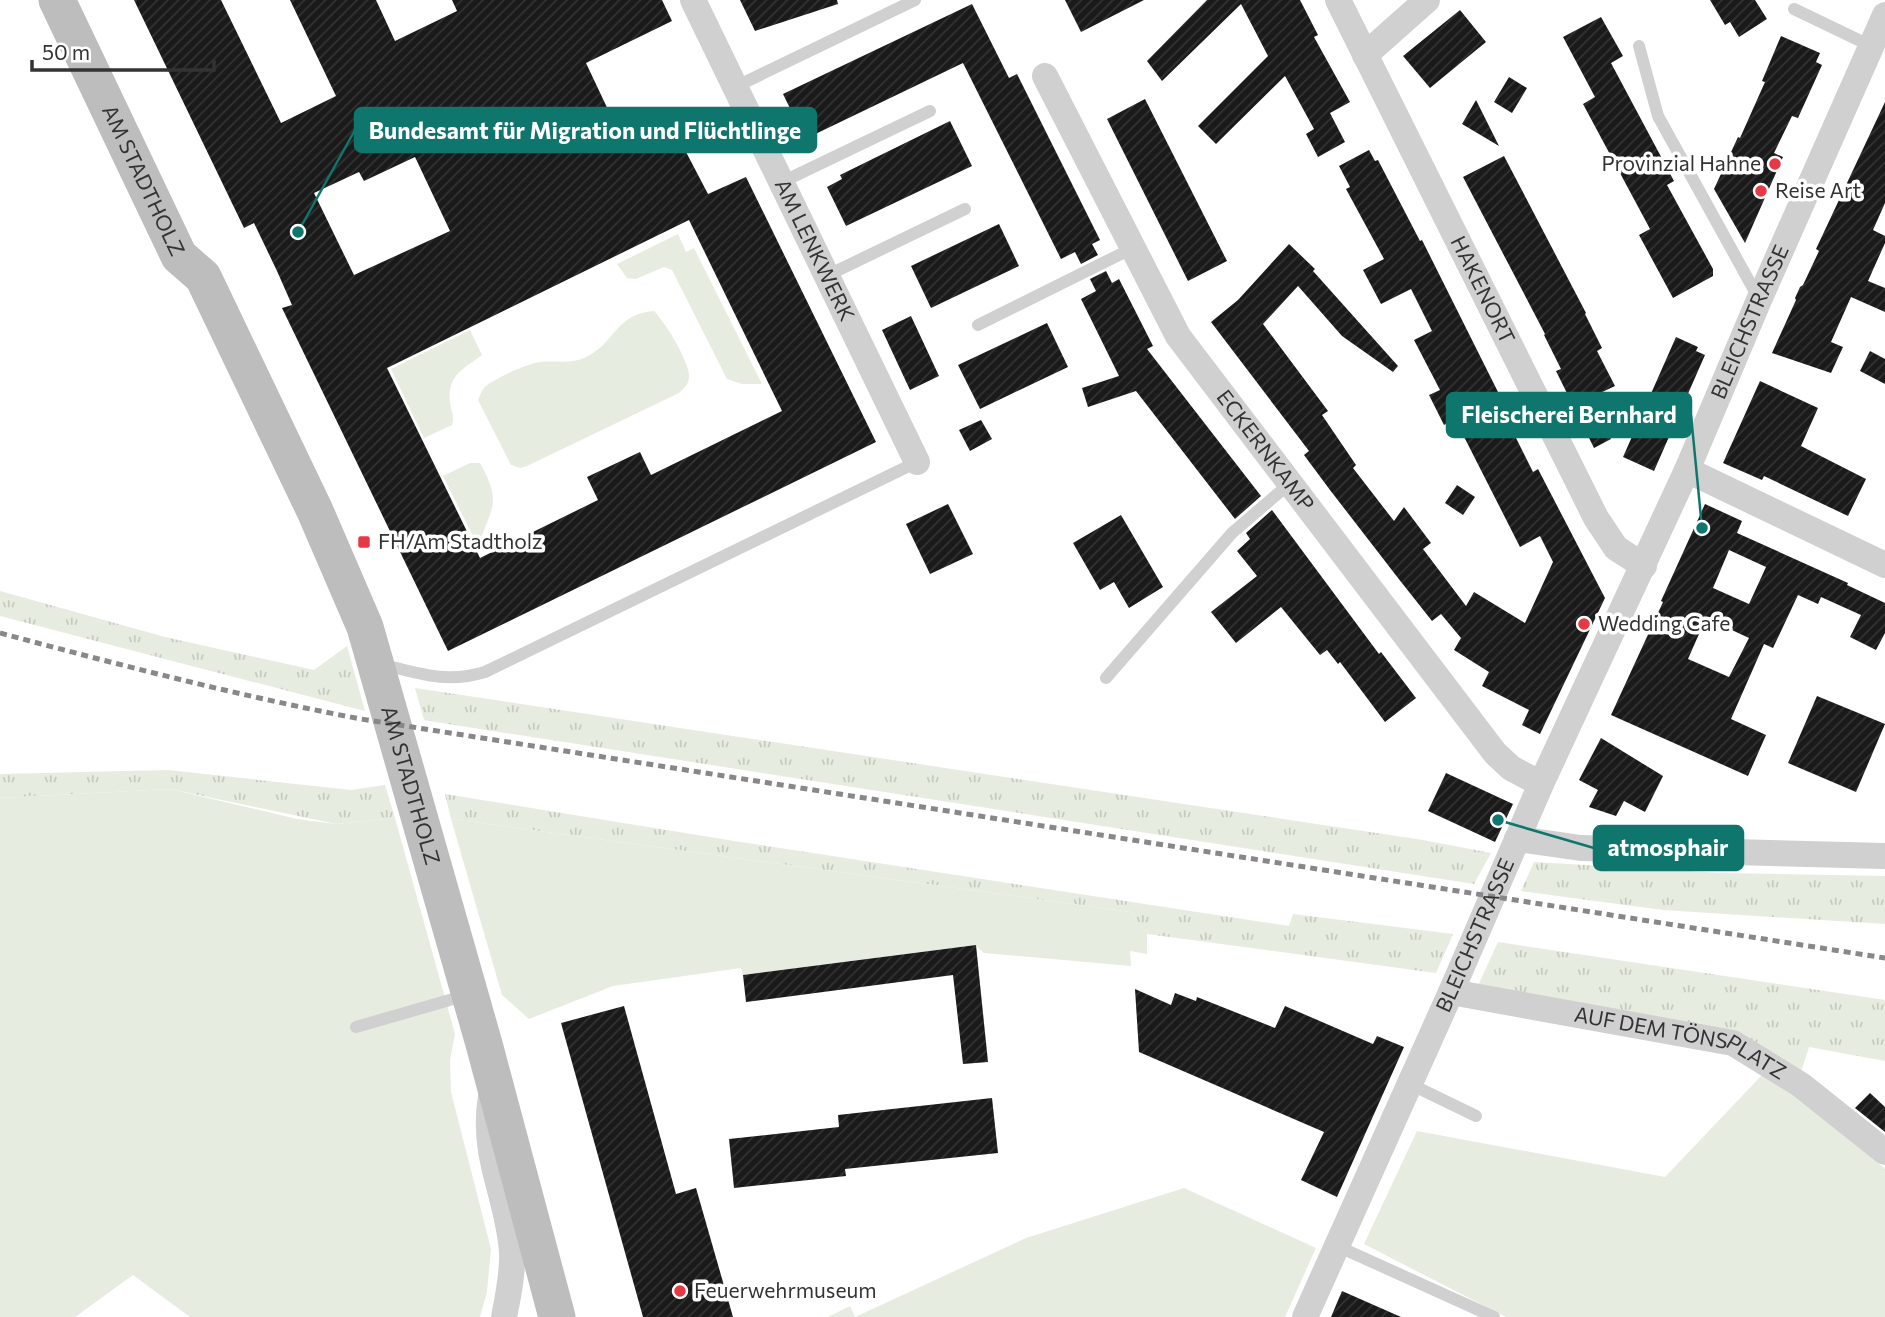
<svg xmlns="http://www.w3.org/2000/svg" width="1885" height="1317" viewBox="0 0 1885 1317" font-family="Commissioner,sans-serif">
	<style>
		.grass { fill: url(#grass-tufts) }
		.green { fill: #e6ecdf }
		.building { fill: url(#building-hatch); fill-rule: evenodd }
		.lines { fill: none; stroke-linecap: round; stroke-linejoin: round }
		.lane { stroke: #d0d0d0; stroke-width: 12 }
		.street { stroke: #d0d0d0; stroke-width: 26 }
		.secondary { stroke: #bdbdbd; stroke-width: 37 }
		.rail { stroke: #888; stroke-width: 5; stroke-dasharray: 7 5; stroke-linecap: butt }
		.poi-dot { fill: #e63946; stroke: #fff; stroke-width: 2.5 }
		.labels { text-anchor: middle; stroke-width: 7; stroke-linejoin: round; paint-order: stroke }
		.poi-label { font-size: 21px; fill: #333; stroke: #fff; text-anchor: start }
		.street-label { font-size: 21px; fill: #333; stroke: #fff }
		.leader { fill: none; stroke: #0f766e; stroke-width: 2.5 }
		.callout-dot { fill: #0f766e; stroke: #fff; stroke-width: 2.5 }
		.callout { fill: #0f766e; stroke: #0f766e; stroke-width: 2.5 }
		.callout-label { font-size: 23px; text-anchor: middle; font-weight: bold; fill: #fff }
	</style>
	<defs>
		<pattern id="grass-tufts" width="24" height="20" patternUnits="userSpaceOnUse" patternTransform="scale(1.75)"><rect width="24" height="20" fill="#e6ecdf"/><path d="M3 7l-1-3M5 7V3M7 7l1-3M15 17l-1-3M17 17v-4M19 17l1-3" fill="none" stroke="#c6cbc0"/></pattern>
		<pattern id="building-hatch" width="6" height="6" patternUnits="userSpaceOnUse" patternTransform="scale(1.75)"><rect width="6" height="6" fill="#1a1a1a"/><path d="M-1 1l2-2M0 6l6-6M5 7l2-2" fill="none" stroke="#333"/></pattern>
	</defs>
	<rect width="100%" height="100%" fill="#fff"/>
	<g class="grass">
		<polygon points="0,591 165,637 314,670 347,646 365,711 0,616"/>
		<polygon points="415,688 1423,840 1491,853 1474,884 429,721 424,720"/>
		<polygon points="168,770 351,790 385,785 395,818 336,824 170,789 0,798 0,774"/>
		<polygon points="445,794 734,841 1289,926 1293,914 1453,934 1436,973 1147,934 1131,912 451,819"/>
		<polygon points="1534,862 1722,873 1885,876 1885,924 1663,910 1521,891"/>
		<polygon points="1498,942 1885,1000 1885,1061 1809,1047 1801,1072 1476,990"/>
	</g>
	<g class="green">
		<polygon points="678,234 686,252 694,248 762,384 742,384 727,379 672,270 664,267 636,279 627,278 617,264"/>
		<path d="M 654,311 C 665,322 687,358 689,374 C 690,383 685,387 679,393 L 527,466 L 520,468 L 511,465 L 478,400 C 480,396 482,389 486,386 C 494,379 525,365 535,363 C 552,359 567,365 584,358 C 616,344 614,314 654,311 Z"/>
		<path d="M 470,330 L 482,355 C 464,369 447,374 450,403 C 451,411 455,416 452,425 L 424,438 L 391,369 Z"/>
		<path d="M 470,463 L 480,463 C 502,503 492,506 478,546 L 443,476 Z"/>
		<polygon points="170,789 297,819 336,824 395,818 455,1034 450,1060 451,1092 491,1249 487,1292 480,1317 190,1317 133,1275 75,1317 0,1317 0,798"/>
		<polygon points="451,819 1131,912 1147,934 1147,954 1130,951 1131,966 984,953 975,945 743,975 741,968 613,986 529,1019 502,995"/>
		<polygon points="1764,1073 1786,1085 1885,1169 1885,1317 1506,1317 1364,1244 1417,1131 1665,1177"/>
		<polygon points="1184,1188 1316,1248 1285,1317 828,1317 850,1306 855,1317 1026,1238"/>
	</g>
	<g class="building">
		<path d="M 134,0 L 221,0 L 281,123 L 336,96 L 290,0 L 376,0 L 395,41 L 457,11 L 452,0 L 662,0 L 672,21 L 586,63 L 628,152 L 674,129 L 708,194 L 746,177 L 876,442 L 448,651 L 282,308 L 292,305 L 277,271 L 254,223 L 244,228 ZM 415,157 L 450,231 L 354,275 L 314,193 L 359,172 L 364,181 ZM 689,220 L 782,411 L 651,475 L 640,452 L 587,477 L 598,500 L 480,558 L 387,368 Z"/>
		<polygon points="740,0 837,0 838,4 755,31"/>
		<polygon points="1065,0 1144,0 1081,32"/>
		<polygon points="1207,0 1300,0 1318,35 1314,37 1350,102 1330,113 1345,142 1318,157 1306,134 1314,129 1285,76 1216,144 1198,126 1268,56 1241,4 1162,81 1147,61"/>
		<polygon points="1710,0 1755,0 1767,19 1739,37 1730,22 1725,25"/>
		<polygon points="972,4 1009,78 1017,74 1100,240 1092,244 1098,255 1081,264 1075,252 1061,259 963,63 805,139 783,94"/>
		<polygon points="1460,10 1486,42 1430,88 1403,56"/>
		<polygon points="1601,17 1623,56 1611,63 1674,181 1667,185 1713,269 1713,276 1673,298 1639,235 1650,229 1583,104 1595,97 1563,37"/>
		<polygon points="1781,36 1820,53 1816,62 1822,65 1798,118 1792,116 1774,153 1783,157 1745,243 1714,189 1738,137 1740,138 1765,82 1762,81"/>
		<polygon points="1509,77 1527,88 1512,113 1494,102"/>
		<polygon points="1145,99 1227,261 1188,281 1107,119"/>
		<polygon points="1476,100 1499,146 1462,124"/>
		<polygon points="1885,102 1885,203 1873,230 1885,236 1885,243 1868,281 1885,288 1885,312 1851,297 1831,342 1843,347 1831,373 1772,353 1796,300 1795,298 1800,287 1803,285 1819,251 1816,249"/>
		<polygon points="950,121 972,166 846,226 827,187 842,179 840,175"/>
		<polygon points="1369,150 1375,161 1378,160 1420,241 1422,240 1500,396 1496,398 1533,472 1538,469 1605,598 1540,734 1522,725 1529,710 1482,686 1489,672 1454,650 1461,638 1441,614 1432,621 1398,578 1330,490 1304,455 1309,451 1211,322 1238,300 1289,244 1315,269 1313,271 1398,366 1393,372 1342,336 1298,286 1263,324 1328,411 1322,415 1356,465 1353,468 1394,521 1404,507 1431,543 1423,549 1466,606 1474,592 1525,623 1553,562 1540,536 1520,547 1455,419 1444,425 1429,395 1440,390 1414,340 1432,331 1411,289 1381,304 1363,270 1384,259 1346,189 1350,187 1339,166"/>
		<polygon points="1504,156 1586,313 1585,314 1602,348 1597,351 1615,386 1594,396 1599,406 1596,408 1611,439 1594,448 1556,371 1561,369 1544,335 1545,334 1463,177"/>
		<polygon points="999,224 1019,266 931,308 911,266"/>
		<polygon points="1106,271 1112,283 1119,279 1153,346 1147,349 1261,496 1235,519 1136,391 1088,407 1082,388 1119,376 1081,299 1096,291 1090,279"/>
		<polygon points="911,316 939,376 910,390 882,330"/>
		<polygon points="1047,323 1068,367 980,409 958,365"/>
		<polygon points="1676,337 1698,347 1696,351 1705,355 1654,471 1623,457"/>
		<polygon points="1870,351 1885,359 1885,384 1860,371"/>
		<polygon points="1760,381 1818,408 1801,446 1866,479 1848,516 1764,476 1762,480 1723,463"/>
		<polygon points="981,420 992,439 970,451 959,430"/>
		<polygon points="1457,485 1475,497 1463,515 1445,503"/>
		<polygon points="948,504 973,554 930,574 906,524"/>
		<path d="M 1705,504 L 1742,521 L 1737,533 L 1848,583 L 1847,585 L 1885,603 L 1885,633 L 1876,650 L 1850,637 L 1861,615 L 1821,597 L 1818,604 L 1798,595 L 1773,648 L 1764,644 L 1731,719 L 1766,735 L 1748,776 L 1611,715 L 1663,602 L 1661,601 ZM 1729,550 L 1766,567 L 1749,604 L 1713,588 ZM 1706,618 L 1749,638 L 1729,677 L 1688,659 Z"/>
		<polygon points="1272,510 1379,654 1381,652 1416,698 1385,722 1340,662 1338,664 1327,650 1320,655 1281,607 1236,643 1211,612 1257,576 1237,551 1250,539 1246,533"/>
		<polygon points="1121,515 1163,587 1129,608 1114,582 1100,590 1073,543"/>
		<polygon points="1817,696 1885,724 1856,792 1788,763"/>
		<polygon points="1601,738 1663,776 1645,812 1624,801 1616,816 1589,807 1598,790 1579,780"/>
		<polygon points="1446,773 1513,804 1495,842 1428,811"/>
		<polygon points="976,945 988,1062 963,1064 953,975 746,1002 743,975"/>
		<polygon points="1135,989 1171,1005 1175,993 1196,1001 1197,997 1275,1028 1285,1006 1373,1044 1377,1036 1404,1047 1337,1197 1301,1180 1324,1132 1139,1052"/>
		<polygon points="624,1006 676,1194 696,1188 733,1317 643,1317 561,1023"/>
		<polygon points="1870,1093 1885,1107 1885,1132 1855,1108"/>
		<polygon points="992,1098 998,1153 845,1169 846,1176 734,1188 729,1139 839,1127 838,1115"/>
		<polygon points="1342,1291 1401,1317 1331,1317"/>
	</g>
	<g class="lines">
		<g class="lane">
			<polyline points="1794,9 1871,46"/>
			<polyline points="1639,46 1658,116 1759,299"/>
			<polyline points="735,87 915,0"/>
			<polyline points="782,182 930,111"/>
			<polyline points="826,276 965,209"/>
			<polyline points="978,325 1133,248"/>
			<path d="M 380,664 C 419,673 445,684 485,672 L 917,462"/>
			<polyline points="1106,678 1232,533 1289,484"/>
			<polyline points="356,1027 467,995"/>
			<polyline points="1410,1084 1476,1116"/>
			<polyline points="1337,1246 1494,1317"/>
		</g>
		<g class="street">
			<path id="s1" d="M 693,0 L 917,462"/>
			<path id="s2" d="M 1338,0 L 1596,518 L 1616,548 L 1644,566"/>
			<polyline points="1365,55 1427,0"/>
			<path id="s3" d="M 1045,76 L 1178,336 L 1495,753 L 1511,768 L 1541,784"/>
			<polyline points="1687,470 1885,565"/>
			<polyline points="1517,839 1581,848 1885,856"/>
			<path id="s4" d="M 1451,992 L 1733,1043 L 1801,1085 L 1885,1152"/>
			<path d="M 491,1096 C 481,1158 508,1195 512,1252 C 513,1273 508,1297 504,1317"/>
			<path id="s5" d="M 1305,1317 L 1451,992 L 1541,784 L 1687,470 L 1759,300 L 1885,15"/>
		</g>
		<path class="secondary" id="s6" d="M 57,0 L 179,256 L 203,277 L 315,511 L 365,627 L 484,1044 L 557,1317"/>
		<path class="rail" d="M 0,633 C 120,665 239,696 361,719 L 1885,958"/>
	</g>
	<g class="poi-dot">
		<circle cx="1775" cy="164" r="7"/>
		<circle cx="1761" cy="191" r="7"/>
		<rect x="357" y="535" width="14" height="14" rx="3.5"/>
		<circle cx="1584" cy="624" r="7"/>
		<circle cx="680" cy="1291" r="7"/>
	</g>
	<g class="labels">
		<g class="poi-label">
			<text x="1761" y="171" text-anchor="end">Provinzial Hahne</text>
			<text x="1775" y="198">Reise Art</text>
			<text x="378" y="549">FH/Am Stadtholz</text>
			<text x="1598" y="631">Wedding Cafe</text>
			<text x="694" y="1298">Feuerwehrmuseum</text>
		</g>
		<g class="street-label">
			<text dy="7" stroke="none"><textPath href="#s6" startOffset="200">AM STADTHOLZ</textPath></text>
			<text dy="7" stroke="none"><textPath href="#s1" startOffset="278">AM LENKWERK</textPath></text>
			<text dy="7" stroke="none"><textPath href="#s2" startOffset="324">HAKENORT</textPath></text>
			<text dy="7" stroke="none"><textPath href="#s5" startOffset="1090">BLEICHSTRASSE</textPath></text>
			<text dy="7" stroke="none"><textPath href="#s3" startOffset="436">ECKERNKAMP</textPath></text>
			<text dy="7" stroke="none"><textPath href="#s6" startOffset="866">AM STADTHOLZ</textPath></text>
			<text dy="7" stroke="none"><textPath href="#s5" startOffset="418">BLEICHSTRASSE</textPath></text>
			<text dy="7" stroke="none"><textPath href="#s4" startOffset="236">AUF DEM TÖNSPLATZ</textPath></text>
		</g>
	</g>
	<path class="leader" d="M298 232L355 130M1702 528L1691 415M1498 820L1594 848"/>
	<g class="callout-dot">
		<circle cx="298" cy="232" r="7"/>
		<circle cx="1702" cy="528" r="7"/>
		<circle cx="1498" cy="820" r="7"/>
	</g>
	<g class="callout">
		<rect x="355" y="108" width="461" height="44" rx="7"/>
		<rect x="1447" y="393" width="244" height="44" rx="7"/>
		<rect x="1594" y="826" width="149" height="44" rx="7"/>
	</g>
	<g class="callout-label">
		<text x="585" y="139">Bundesamt für Migration und Flüchtlinge</text>
		<text x="1569" y="423">Fleischerei Bernhard</text>
		<text x="1668" y="856">atmosphair</text>
	</g>
	<path d="M32 60v10h182v-10" fill="none" stroke="#333333" stroke-width="3.5"/>
	<text x="42" y="60" font-size="21" fill="#333333" stroke="#ffffff" stroke-width="5" paint-order="stroke">50 m</text>
</svg>
